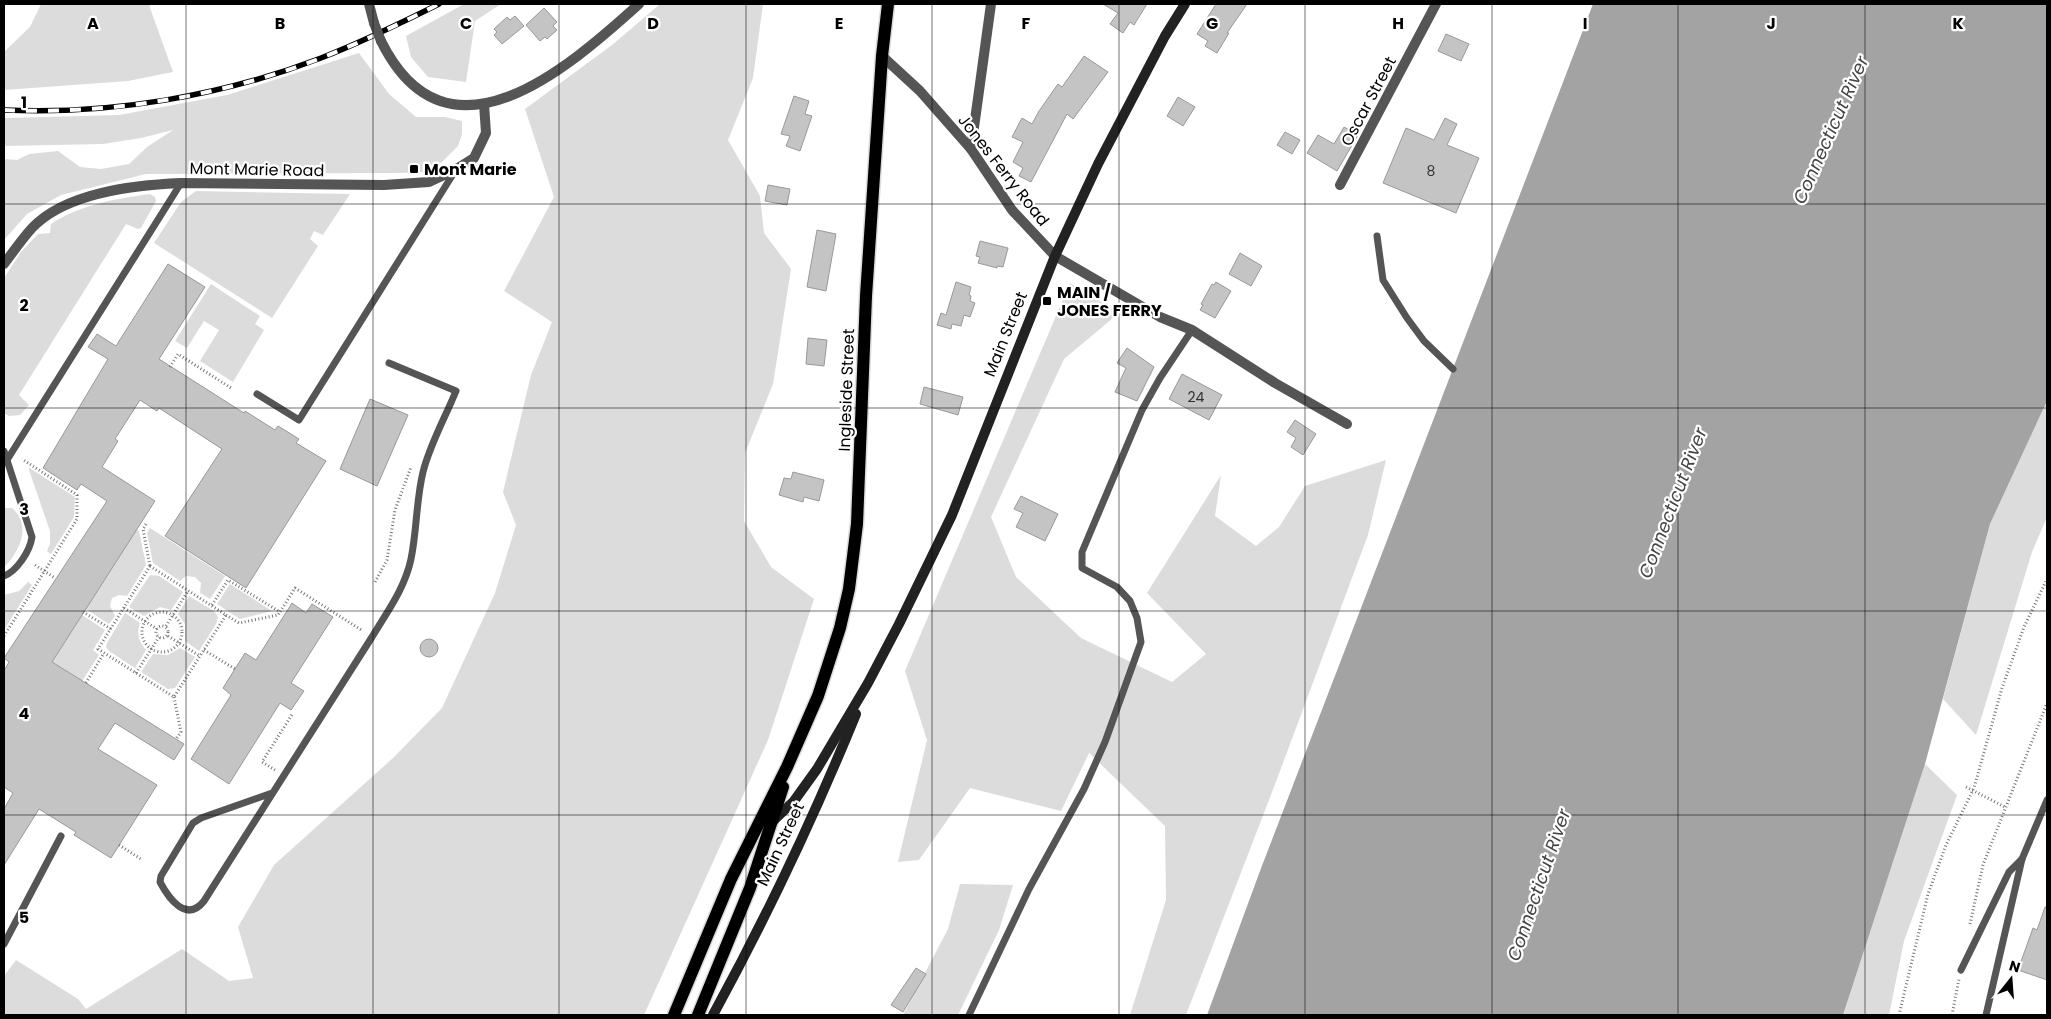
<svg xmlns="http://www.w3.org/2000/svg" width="2051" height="1019" viewBox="0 0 2051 1019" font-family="Poppins,sans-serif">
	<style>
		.green { fill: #dcdcdc }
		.water { fill: #a3a3a3 }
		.building { fill: #c4c4c4; stroke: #999 }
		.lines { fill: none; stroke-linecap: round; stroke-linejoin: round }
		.primary-casing { stroke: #dbdbdb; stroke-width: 15 }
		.path { stroke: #777; stroke-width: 3; stroke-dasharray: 1 2.5; stroke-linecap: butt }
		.service { stroke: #555; stroke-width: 7 }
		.minor { stroke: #555; stroke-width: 10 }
		.tertiary { stroke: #555; stroke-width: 10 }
		.secondary { stroke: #222; stroke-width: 10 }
		.primary { stroke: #000; stroke-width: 12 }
		.rail-casing { stroke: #000; stroke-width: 5.5 }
		.rail { stroke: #fff; stroke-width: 4; stroke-dasharray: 11; stroke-linecap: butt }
		.path-bridge { stroke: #777; stroke-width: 3; stroke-dasharray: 1 2.5; stroke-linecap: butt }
		.tertiary-bridge { stroke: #555; stroke-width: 10 }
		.grid { fill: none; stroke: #000; stroke-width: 1; stroke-opacity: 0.55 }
		.poi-dot { fill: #000; stroke: #fff; stroke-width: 2 }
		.labels { text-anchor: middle; stroke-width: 4.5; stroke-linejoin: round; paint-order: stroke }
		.number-label { font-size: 14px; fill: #313131 }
		.street-label { font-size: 16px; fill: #000; stroke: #fff }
		.poi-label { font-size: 16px; font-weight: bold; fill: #000; stroke: #fff; text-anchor: start }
		.water-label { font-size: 18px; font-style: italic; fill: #444; stroke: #fff }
		.grid-label { font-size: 16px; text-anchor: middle; font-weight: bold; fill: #000; stroke: #fff; stroke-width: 4.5; stroke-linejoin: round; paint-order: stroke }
	</style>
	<rect width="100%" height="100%" fill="#fff"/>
	<g class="green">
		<polygon points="41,4 150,4 150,8 173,72 128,81 4,90 4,52 30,27"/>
		<polygon points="464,4 501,4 475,21 466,82 428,77 411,57 406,36"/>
		<polygon points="660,4 763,4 753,78 728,140 760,196 764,233 791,269 773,384 745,453 744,521 771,567 814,599 768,740 644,1015 4,1015 4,976 16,960 78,999 86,1009 182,949 229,981 253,978 238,927 274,865 393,758 442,708 495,593 516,525 503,492 531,375 552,322 504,291 554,197 525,109 612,45"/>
		<polygon points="359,53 389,94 416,117 445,117 462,121 462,134 458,146 442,162 428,172 396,173 146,174 61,195 27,214 4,240 4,159 17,160 29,154 58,151 80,167 101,169 129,164 147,147 173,130 141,138 103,144 4,146 4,118 119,115 227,95"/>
		<polygon points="196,191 350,194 323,235 314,231 310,239 318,246 272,318 154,243 181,202"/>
		<path d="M 150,194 L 155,197 L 156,201 L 141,228 L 138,229 L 126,224 L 19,395 L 29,405 L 20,415 L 9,416 L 4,413 L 4,278 L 21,252 L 38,234 L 50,233 L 51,224 C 79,205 118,198 150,194 Z"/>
		<polygon points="1070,283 1119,313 1064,359 991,517 1016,577 1081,638 1172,682 1206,654 1147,593 1221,475 1215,516 1256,546 1279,527 1305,486 1386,460 1368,535 1274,787 1186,1015 1130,1015 1166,900 1165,826 1089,753 1061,811 970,788 919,860 898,862 927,740 905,671"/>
		<polygon points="211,284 260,316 255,324 264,330 233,382 200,361 219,330 204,321 187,348 175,341"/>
		<polygon points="2047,401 2047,517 2032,552 1976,735 1943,699 1990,524"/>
		<polygon points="28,467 75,497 74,517 51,554 47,551 50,544 50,531"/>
		<path d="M 4,508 L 12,508 C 32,525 20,552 4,567 Z"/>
		<polygon points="150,528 225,576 210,599 200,593 201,583 195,577 186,576 180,581 153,563 147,533"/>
		<polygon points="136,529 139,531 146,565 127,596 119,595 112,598 110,606 115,616 109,624 86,609"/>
		<polygon points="150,575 159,576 183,592 171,610 160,607 144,616 129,607"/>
		<polygon points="28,582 32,585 4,630 4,595 19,591"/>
		<polygon points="230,584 272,611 240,619 217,604"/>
		<polygon points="189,596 214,611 218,617 216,624 199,651 185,641 185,624 178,614"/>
		<path d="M 125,613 L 140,623 C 136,633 139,642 146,650 L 135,668 L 109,651 L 106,647 L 107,643 Z"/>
		<polygon points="82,615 105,630 93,650 99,655 82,681 52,662"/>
		<polygon points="180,648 195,657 175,688 168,689 141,672 153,654 168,655"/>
		<polygon points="1925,764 1957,795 1904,941 1889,1015 1843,1015"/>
		<polygon points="960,884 1013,885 999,930 958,1015 903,1015 948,929"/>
	</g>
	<polygon class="water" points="1593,4 2047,4 2047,401 1990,524 1925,764 1843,1015 1207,1015 1260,871"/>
	<g class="building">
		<polygon points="1103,4 1147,4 1134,25 1130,22 1123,33 1110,24 1118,13"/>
		<polygon points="1216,4 1247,4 1227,33 1229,33 1217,53 1205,46 1208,41 1197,34"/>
		<polygon points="544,8 557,22 553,26 557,30 547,39 545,37 540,41 526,25"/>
		<polygon points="515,16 524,26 502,44 494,35 497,32 494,29 507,17 510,20"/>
		<polygon points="1446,34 1469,44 1461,61 1438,51"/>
		<polygon points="1084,56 1108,72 1073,119 1067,114 1031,182 1019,176 1023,168 1013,162 1023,142 1012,137 1022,118 1032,124 1039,111 1058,84 1062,87"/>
		<polygon points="794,96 809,101 805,114 812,116 800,151 786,146 790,136 781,134"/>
		<polygon points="1178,97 1195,107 1183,126 1167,116"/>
		<polygon points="1445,118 1457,124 1447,145 1479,158 1456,213 1383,183 1406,128 1434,140"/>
		<polygon points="1344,127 1358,135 1337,171 1307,153 1318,135 1334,144"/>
		<polygon points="1285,132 1300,140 1292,154 1277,145"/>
		<polygon points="768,185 790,189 787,205 765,201"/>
		<polygon points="817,230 836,234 826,291 807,287"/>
		<polygon points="980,241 1008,248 1003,267 997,266 997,268 978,263 980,257 976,256"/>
		<polygon points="1240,253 1262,266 1251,286 1229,274"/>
		<polygon points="168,264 205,287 159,359 244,413 245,411 275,430 278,426 299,439 296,443 326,461 246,588 165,536 222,449 159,408 157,411 140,400 115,439 118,441 102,467 155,501 52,662 184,744 174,760 115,723 98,749 157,785 111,858 74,835 76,832 39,809 4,865 4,809 13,793 4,787 4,671 9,662 4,658 107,501 81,484 77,490 43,468 108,359 88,347 97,334 116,346"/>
		<polygon points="956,282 971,287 969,295 971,296 970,301 975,303 970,317 964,315 961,326 952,324 951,329 937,325 941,313 946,315"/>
		<polygon points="1216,282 1231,291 1215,318 1200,310 1203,305 1201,304 1212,284 1214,285"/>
		<polygon points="808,338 827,340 824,366 806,364"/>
		<polygon points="1127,348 1154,367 1137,401 1115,392 1126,368 1117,363"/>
		<polygon points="1182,374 1222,395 1209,420 1169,399"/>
		<polygon points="924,387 963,397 958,415 920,404"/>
		<polygon points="370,399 408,415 377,486 340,469"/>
		<polygon points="1295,420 1316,434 1303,455 1291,447 1296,438 1287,432"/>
		<polygon points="793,472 824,480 819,501 804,497 803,502 779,495 784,478 791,479"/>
		<polygon points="1021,496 1058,514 1045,541 1016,527 1023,513 1014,509"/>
		<polygon points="292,603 306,613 312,604 333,617 291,683 304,691 291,710 280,703 229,784 191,759 231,695 223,688 245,653 256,660"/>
		<circle cx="429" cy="648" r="9"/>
		<polygon points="2045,907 2047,907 2047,980 2018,970 2033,928 2037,930"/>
		<polygon points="916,968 926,974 903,1012 891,1005"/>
	</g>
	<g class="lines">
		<g class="primary-casing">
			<g id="primary">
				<polyline points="674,1015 731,879 787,767 818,696 840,628 849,589 857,524 866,296 882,56 888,4"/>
				<polyline points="698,1015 750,888 783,787"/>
			</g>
		</g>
		<g class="path">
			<polyline points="170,367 178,354 231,388"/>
			<polyline points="146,524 143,529 150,566"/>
			<polyline points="35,565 55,578"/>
			<polygon points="150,566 226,615 174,697 98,649"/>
			<polyline points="375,582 387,560 395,510 411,467"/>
			<polyline points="212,605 228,580 280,612 295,588 363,631"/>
			<polyline points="124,608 157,629"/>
			<polyline points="83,612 111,629"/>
			<circle cx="162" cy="632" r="20"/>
			<polyline points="226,615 239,623 278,615 280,612"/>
			<circle cx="162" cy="632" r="6"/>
			<polyline points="166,626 188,591"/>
			<polyline points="4,636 77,519 77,495 22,459"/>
			<polyline points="168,636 200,656"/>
			<polyline points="204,650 235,669"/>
			<polyline points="136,673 159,637"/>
			<polyline points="86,683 104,653"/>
			<polyline points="174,697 181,732 176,739"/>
			<polyline points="275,770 262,762 293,713"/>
			<polyline points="119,845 141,859"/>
			<polyline points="1970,924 1983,865 2047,703"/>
			<polyline points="1899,1015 1928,894 1946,845 1974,788 2002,688 2024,627 2047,579"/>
			<polyline points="1952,1015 1959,979"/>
		</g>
		<g class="service">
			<polyline points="1377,236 1383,280 1407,318 1424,341 1453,369"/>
			<polyline points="257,394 299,420 455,171"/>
			<path d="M 4,451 L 32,537 C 30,551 17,571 4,576"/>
			<polyline points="7,460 181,183"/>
			<path d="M 272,793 L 201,818 L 193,823 L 161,876 L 160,882 C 168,897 186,924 204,901 L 372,637 C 387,612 405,588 411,559 C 417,530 416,501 423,472 C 430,444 445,418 456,391 L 389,363"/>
			<polyline points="4,944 61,836"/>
			<polyline points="1961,970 2009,872 2022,859"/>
			<polyline points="969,1015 1029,889 1084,789 1105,742 1141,642 1137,618 1130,601 1117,587 1082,568 1082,552 1142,410 1160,378 1192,330"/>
			<polyline points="1986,1015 2022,859 2047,800"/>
		</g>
		<g class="minor">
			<polyline points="882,56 920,91 971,149 1012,210 1055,256 1160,317 1192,330 1275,383 1347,424"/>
			<polyline points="971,149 991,4"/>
			<polyline points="1340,185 1436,4"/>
			<path d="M 4,264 C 13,252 22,239 32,228 C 66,192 135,185 181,183 L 384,185 L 429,182 L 455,170 L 474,158 L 486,133 L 484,104"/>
		</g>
		<g class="tertiary">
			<polyline points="369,4 374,23"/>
			<path d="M 381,41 C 447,174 567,69 639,4"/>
		</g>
		<g class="secondary">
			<polyline points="771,823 794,801 817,769 868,683 899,624 952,515 1055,256 1098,164 1165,36 1185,4"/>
			<path d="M 713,1015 C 766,918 814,817 856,714"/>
		</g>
		<use href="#primary" class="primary"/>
		<g class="rail-casing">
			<path id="rail" d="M 4,110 C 110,115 222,96 321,58 C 362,42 401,23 439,4"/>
		</g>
		<use href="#rail" class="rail"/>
		<polyline class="path-bridge" points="1966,787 2005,807"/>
		<polyline class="tertiary-bridge" points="374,23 381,41"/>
	</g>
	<path class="grid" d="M 186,4 L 186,1015M 373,4 L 373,1015M 559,4 L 559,1015M 746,4 L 746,1015M 932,4 L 932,1015M 1119,4 L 1119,1015M 1305,4 L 1305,1015M 1492,4 L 1492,1015M 1678,4 L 1678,1015M 1865,4 L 1865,1015M 4,204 L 2047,204M 4,408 L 2047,408M 4,611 L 2047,611M 4,815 L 2047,815"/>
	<g class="poi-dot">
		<rect x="409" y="164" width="10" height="10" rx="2.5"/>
		<rect x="1042" y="296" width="10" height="10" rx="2.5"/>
	</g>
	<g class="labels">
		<g class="number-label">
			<text x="1431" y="176">8</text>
			<text x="1196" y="402">24</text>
		</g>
		<g class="street-label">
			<text transform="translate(1368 101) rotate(-62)" y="6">Oscar Street</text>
			<text transform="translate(257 169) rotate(1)" y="6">Mont Marie Road</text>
			<text transform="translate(1004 170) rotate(52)" y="6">Jones Ferry Road</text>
			<text transform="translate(1005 334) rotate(-68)" y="6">Main Street</text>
			<text transform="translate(846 390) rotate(-88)" y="6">Ingleside Street</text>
			<text transform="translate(780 844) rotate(-65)" y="6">Main Street</text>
		</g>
		<g class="poi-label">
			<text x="424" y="175">Mont Marie</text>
			<text x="1057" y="298">MAIN /<tspan x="1057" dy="18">JONES FERRY</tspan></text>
		</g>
		<g class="water-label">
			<text transform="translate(1831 130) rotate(-66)" y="6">Connecticut River</text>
			<text transform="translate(1673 503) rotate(-69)" y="6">Connecticut River</text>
			<text transform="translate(1539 885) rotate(-71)" y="6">Connecticut River</text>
		</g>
	</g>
	<g class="grid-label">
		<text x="93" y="29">A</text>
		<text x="280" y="29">B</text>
		<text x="466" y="29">C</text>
		<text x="653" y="29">D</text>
		<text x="839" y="29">E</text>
		<text x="1026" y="29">F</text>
		<text x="1212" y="29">G</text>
		<text x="1398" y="29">H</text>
		<text x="1585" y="29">I</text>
		<text x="1771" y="29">J</text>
		<text x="1958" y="29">K</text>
		<text x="24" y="108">1</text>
		<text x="24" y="311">2</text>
		<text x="24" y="515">3</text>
		<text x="24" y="719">4</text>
		<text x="24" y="923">5</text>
	</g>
	<rect width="2051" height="1019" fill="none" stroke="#000000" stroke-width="10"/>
	<g transform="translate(2011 979) rotate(17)" stroke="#ffffff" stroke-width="4" paint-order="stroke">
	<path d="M0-4L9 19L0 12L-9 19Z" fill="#000000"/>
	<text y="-8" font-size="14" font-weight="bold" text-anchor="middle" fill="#000000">N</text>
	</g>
</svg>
